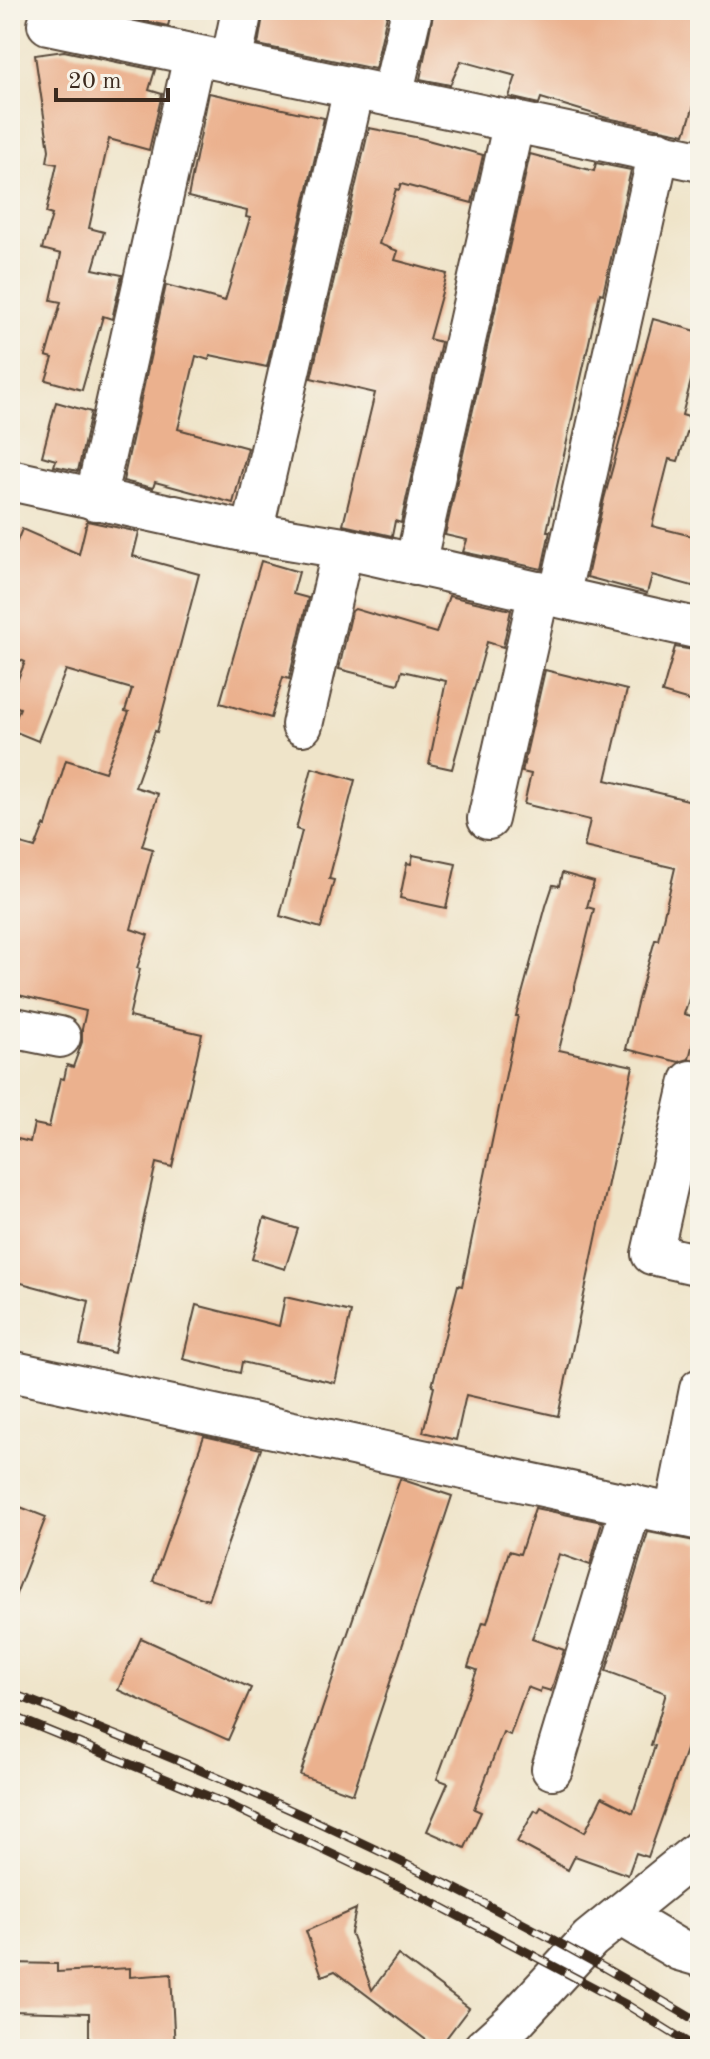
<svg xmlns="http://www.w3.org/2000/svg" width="710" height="2059" viewBox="0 0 710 2059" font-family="'Old Standard TT',serif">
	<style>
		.building { fill: #ebb18e }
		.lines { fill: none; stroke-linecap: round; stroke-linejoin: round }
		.minor-casing { stroke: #564638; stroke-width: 44 }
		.minor { stroke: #fff; stroke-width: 40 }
		.rail-casing { stroke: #3b2a1e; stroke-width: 9 }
		.rail { stroke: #f7f3e8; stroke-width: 6; stroke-dasharray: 18; stroke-linecap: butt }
	</style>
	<rect width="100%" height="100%" fill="#f7f3e8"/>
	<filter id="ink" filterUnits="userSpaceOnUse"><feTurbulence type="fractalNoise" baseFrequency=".0125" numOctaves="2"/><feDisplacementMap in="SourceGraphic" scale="16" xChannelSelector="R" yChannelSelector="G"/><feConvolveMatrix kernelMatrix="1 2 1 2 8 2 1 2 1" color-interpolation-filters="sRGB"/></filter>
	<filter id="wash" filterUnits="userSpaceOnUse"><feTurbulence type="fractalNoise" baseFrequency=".006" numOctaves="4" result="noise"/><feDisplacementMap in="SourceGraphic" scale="32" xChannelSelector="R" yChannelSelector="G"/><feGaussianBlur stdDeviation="1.8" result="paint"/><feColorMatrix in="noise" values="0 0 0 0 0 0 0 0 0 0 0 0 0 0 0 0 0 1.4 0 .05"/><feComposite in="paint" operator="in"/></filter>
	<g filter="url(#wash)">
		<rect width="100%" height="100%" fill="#efe4c9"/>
		<g id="blocks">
			<g class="building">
				<polygon points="93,10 172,10 168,26"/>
				<polygon points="264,10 388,10 375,69 258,45"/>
				<polygon points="434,10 700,10 700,86 685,134 607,118 541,98 539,104 509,97 516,76 461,61 450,85 420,79"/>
				<polygon points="64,51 155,70 149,90 162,94 149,150 109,139 89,228 104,232 93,269 122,275 112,319 103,316 82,390 46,380 53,358 46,356 61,302 51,300 61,254 42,249 52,215 46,213 57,164 47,162 49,150 35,55"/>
				<polygon points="209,93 324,118 267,367 210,355 209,360 196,356 178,429 248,448 233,503 155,482 153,488 123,481 166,285 225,301 250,218 246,217 247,211 188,197"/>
				<polygon points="369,128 420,138 483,155 472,203 401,184 399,190 396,189 379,244 398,251 395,260 447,274 429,339 441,342 401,523 395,521 392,536 343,525 375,393 311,378"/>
				<polygon points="530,154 594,171 596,163 631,170 603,294 600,293 547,531 550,531 542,569 463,552 467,540 445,535"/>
				<polygon points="653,319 700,332 700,347 682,415 692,418 678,461 669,459 652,526 700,538 700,588 652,575 647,593 587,577 604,499"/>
				<polygon points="56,402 91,412 78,471 54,466 56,460 42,456"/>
				<polygon points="87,521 139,532 133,556 199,574 157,732 155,731 135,787 158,794 142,846 153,849 131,929 148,935 137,968 140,969 129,1017 202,1034 172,1167 156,1163 114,1353 80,1345 89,1301 10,1280 10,1137 30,1142 34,1124 49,1127 60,1078 64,1079 67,1065 73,1067 82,1042 82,1029 86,1011 10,993 10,841 35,848 44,825 46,826 66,760 105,772 129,712 125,711 132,689 66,670 38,741 11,730 20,708 10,704 10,698 25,662 10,655 10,558 22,529 79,554"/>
				<polygon points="261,561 299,572 293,594 308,598 289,679 283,677 271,718 220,703"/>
				<polygon points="449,596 511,610 503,647 487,642 452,769 429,764 446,681 402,671 398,684 339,669 352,611 355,609 436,633"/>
				<polygon points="675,647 700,651 700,704 662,693"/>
				<polygon points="545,670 627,690 606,780 700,803 700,965 684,1014 699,1018 689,1059 679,1062 626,1049 637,1003 655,940 658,940 675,868 584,847 590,820 524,804 531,774 522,772"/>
				<polygon points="312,768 355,780 329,879 334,880 321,928 280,916 302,831 296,829"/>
				<polygon points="413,855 456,864 446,908 400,898 407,863 411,864"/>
				<polygon points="562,873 594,882 587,907 594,909 559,1050 633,1066 558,1416 466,1395 456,1440 423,1432 434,1387 432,1386 458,1285 462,1286 518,1016 516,1016 546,906 553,885 559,886"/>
				<polygon points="264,1218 298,1229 285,1269 252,1259"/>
				<polygon points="285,1297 351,1312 335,1383 242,1362 240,1373 183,1359 196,1305 279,1326"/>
				<polygon points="204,1436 261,1449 208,1600 153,1581"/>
				<polygon points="400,1479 452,1496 353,1794 300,1775"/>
				<polygon points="10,1503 46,1517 12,1604 10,1603"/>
				<polygon points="535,1508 602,1522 590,1565 559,1554 532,1639 564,1650 551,1691 541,1688 540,1692 527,1687 510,1735 503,1732 474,1809 481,1812 465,1848 427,1831 448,1783 437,1779 477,1670 468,1667 483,1622 487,1623 509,1551 520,1554"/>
				<polygon points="648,1532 700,1542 700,1710 648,1857 636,1853 628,1875 575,1856 568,1870 517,1842 535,1810 538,1812 541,1807 585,1832 602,1797 633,1813 655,1746 651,1745 666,1693 606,1671"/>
				<polygon points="141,1638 251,1688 228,1740 118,1690"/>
				<polygon points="356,1909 351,1933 372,1990 398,1955 469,2008 438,2049 335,1971 322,1976 306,1931"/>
				<polygon points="10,1963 57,1964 57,1972 130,1968 130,1977 171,1974 175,2049 89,2049 89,2013 10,2011"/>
			</g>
		</g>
	</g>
	<g filter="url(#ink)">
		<use href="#blocks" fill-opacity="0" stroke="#564638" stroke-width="2"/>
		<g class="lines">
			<g class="minor-casing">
				<g id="minor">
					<polyline points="54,10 48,24 700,161"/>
					<polyline points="231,63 242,10"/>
					<polyline points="392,96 412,10"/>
					<polyline points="10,480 252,533 343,548 700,629"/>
					<polyline points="95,500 194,56"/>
					<polyline points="252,533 354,89"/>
					<polyline points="415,565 514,121"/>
					<polyline points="559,597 659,151"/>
					<polyline points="302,725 343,548"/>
					<polyline points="488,819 539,592"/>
					<polyline points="10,1027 60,1037"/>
					<polyline points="691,1081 652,1254 700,1265"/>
					<polyline points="10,1371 700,1520"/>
					<polyline points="675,1514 700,1389"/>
					<polyline points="552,1769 632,1504"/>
					<polyline points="620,1915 679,1950 700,1956"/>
					<polyline points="483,2049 515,2020 590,1939 700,1850"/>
				</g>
			</g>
			<use href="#minor" class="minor"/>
			<g class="rail-casing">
				<g id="rail">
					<path d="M 10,1693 C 50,1707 89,1725 128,1740 C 325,1820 517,1914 700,2023"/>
					<polyline points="10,1715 227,1804 428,1900 627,2005 698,2049"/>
				</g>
			</g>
			<use href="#rail" class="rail"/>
		</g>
	</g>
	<rect width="710" height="2059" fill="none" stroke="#f7f3e8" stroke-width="40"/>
	<path d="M56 88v12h112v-12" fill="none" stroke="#3b2a1e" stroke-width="4"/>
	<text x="68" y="88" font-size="24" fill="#3b2a1e" stroke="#f7f3e8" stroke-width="6" paint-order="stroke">20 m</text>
</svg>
